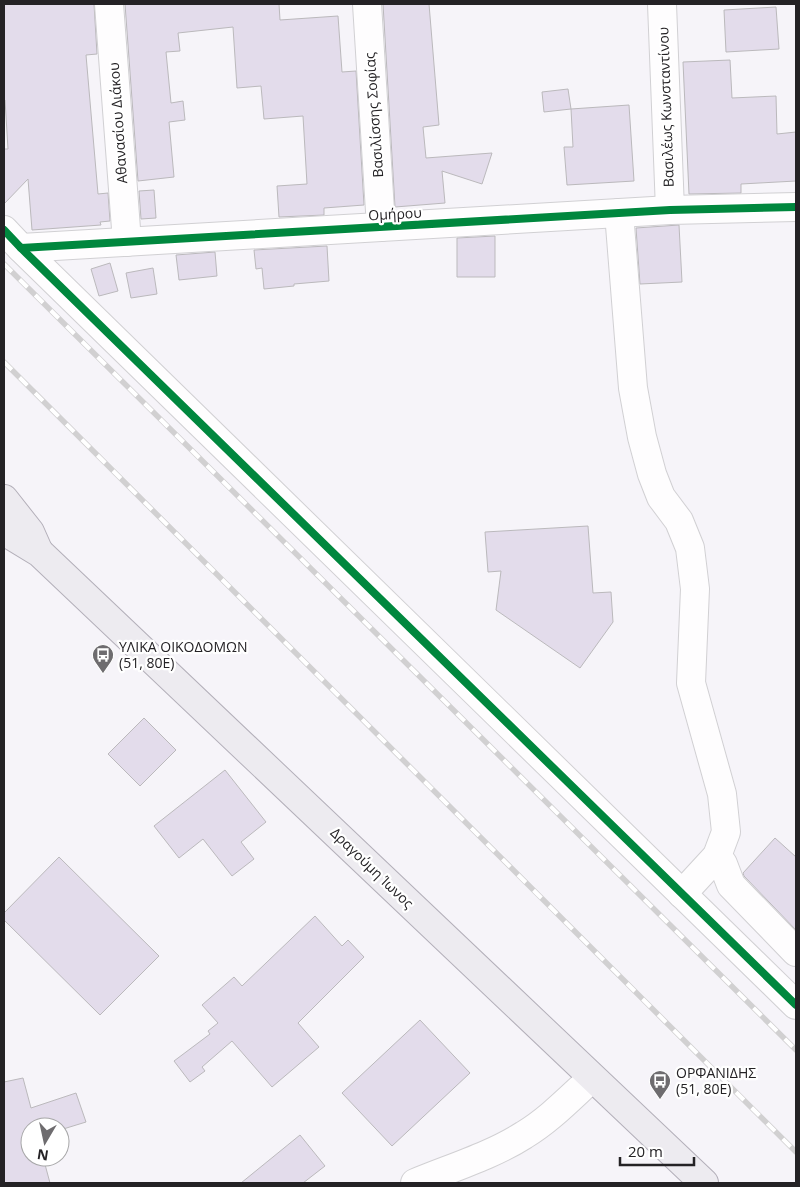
<svg xmlns="http://www.w3.org/2000/svg" width="800" height="1187" viewBox="0 0 800 1187" font-family="'Open Sans',sans-serif">
	<style>
		.building { fill: #e3dceb; stroke: #bbb9bc }
		.lines { fill: none; stroke-linecap: round; stroke-linejoin: round }
		.minor-casing { stroke: #d1d0d3; stroke-width: 30 }
		.major-casing { stroke: #b3afb9; stroke-width: 30 }
		.minor { stroke: #fefdfe; stroke-width: 28 }
		.major { stroke: #edebf0; stroke-width: 28 }
		.rail-casing { stroke: #d1d0d1; stroke-width: 5.5 }
		.rail { stroke: #fff; stroke-width: 4; stroke-dasharray: 11; stroke-linecap: butt }
		.cycleway-casing { stroke: #fff; stroke-width: 11 }
		.cycleway { stroke: #00873e; stroke-width: 8 }
		.labels { text-anchor: middle; stroke-width: 4.5; stroke-linejoin: round; paint-order: stroke }
		.street-label { font-size: 14px; fill: #242225; stroke: #fff }
		.poi-label { font-size: 14px; fill: #242225; stroke: #fff; text-anchor: start }
	</style>
	<rect width="100%" height="100%" fill="#f6f4f9"/>
	<g class="building">
		<polygon points="4,4 94,4 97,54 86,55 98,194 108,193 110,221 100,222 101,225 32,230 28,179 4,204 4,149 8,149 5,100 4,100"/>
		<polygon points="125,4 279,4 280,20 338,16 342,72 356,71 364,205 324,208 324,215 279,217 277,186 307,184 303,116 264,119 261,86 237,88 233,27 178,33 180,51 166,52 171,103 183,101 185,120 169,122 174,177 138,181"/>
		<polygon points="383,4 429,4 439,125 423,127 426,158 492,153 482,184 442,171 445,203 395,207"/>
		<polygon points="776,7 779,49 726,52 724,10"/>
		<polygon points="730,60 732,98 776,96 777,134 796,132 796,181 741,184 741,193 689,194 683,62"/>
		<polygon points="568,89 571,109 544,112 542,92"/>
		<polygon points="629,105 634,181 567,185 564,147 573,147 571,109"/>
		<polygon points="154,190 156,218 141,219 139,191"/>
		<polygon points="679,225 682,282 640,284 636,228"/>
		<polygon points="495,236 495,277 457,277 457,238"/>
		<polygon points="327,246 329,281 294,284 294,286 264,289 262,268 256,269 254,250"/>
		<polygon points="215,252 217,276 179,280 176,255"/>
		<polygon points="110,263 118,291 99,296 91,269"/>
		<polygon points="153,268 157,294 131,298 126,273"/>
		<polygon points="588,526 593,593 611,592 613,622 580,668 496,610 501,571 488,572 485,532"/>
		<polygon points="144,718 176,750 140,786 108,754"/>
		<polygon points="225,770 266,822 241,842 254,859 232,876 203,839 179,858 154,826"/>
		<polygon points="775,838 796,857 796,930 744,876 743,873"/>
		<polygon points="59,857 159,956 100,1015 4,920 4,913"/>
		<polygon points="315,916 342,946 348,940 364,957 298,1023 319,1047 272,1087 232,1041 202,1067 205,1071 190,1082 174,1061 210,1034 208,1031 218,1023 202,1005 234,977 242,986"/>
		<polygon points="420,1020 470,1073 392,1146 342,1093"/>
		<polygon points="23,1078 31,1108 76,1093 86,1122 60,1130 60,1127 30,1127 30,1157 43,1157 50,1183 4,1183 4,1082"/>
		<polygon points="300,1135 325,1166 303,1183 241,1183"/>
	</g>
	<g class="lines">
		<g class="minor-casing">
			<g id="minor">
				<polyline points="109,4 127,242"/>
				<polyline points="367,4 381,227"/>
				<polyline points="662,4 670,210"/>
				<polyline points="619,213 633,388 642,437 652,474 661,497 679,521 690,548 695,589 691,683 722,794 726,832 717,856 682,894"/>
				<polyline points="4,230 21,248 670,210 796,207"/>
				<polyline points="21,248 796,1005"/>
				<polyline points="717,856 723,864 731,885 796,952"/>
				<path d="M 415,1183 C 451,1168 491,1156 524,1135 C 549,1120 570,1098 592,1078"/>
			</g>
		</g>
		<g class="major-casing">
			<g id="major">
				<polyline points="4,499 30,532 38,550"/>
				<polyline points="4,531 40,553 704,1183"/>
			</g>
		</g>
		<use href="#minor" class="minor"/>
		<use href="#major" class="major"/>
		<g class="rail-casing">
			<g id="rail">
				<polyline points="4,264 796,1050"/>
				<polyline points="4,362 796,1152"/>
			</g>
		</g>
		<use href="#rail" class="rail"/>
		<g class="cycleway-casing">
			<g id="cycleway">
				<polyline points="4,230 21,248 670,210 796,207"/>
				<polyline points="21,248 796,1005"/>
			</g>
		</g>
		<use href="#cycleway" class="cycleway"/>
	</g>
	<defs>
		<g id="bus-pin" transform="scale(1.125)"><path d="M0 17L-7.5 6A9.5 9.5 0 1 1 7.5 6Z" fill="#6e6c6f" stroke="#fff"/><path d="M-5-6H5V4H4V6H2V4H-2V6H-4V4H-5ZM-3.5-4V0h7V-4ZM-3.5 1.2v1.5H-2V1.2ZM2 1.2v1.5H3.5V1.2Z" fill="#fff"/></g>
	</defs>
	<g fill-rule="evenodd">
		<use href="#bus-pin" x="103" y="655"/>
		<use href="#bus-pin" x="660" y="1081"/>
	</g>
	<g class="labels">
		<g class="street-label">
			<text transform="translate(666 107) rotate(-92)" y="5">Βασιλέως Κωνσταντίνου</text>
			<text transform="translate(374 115) rotate(-94)" y="5">Βασιλίσσης Σοφίας</text>
			<text transform="translate(118 123) rotate(-94)" y="5">Αθανασίου Διάκου</text>
			<text transform="translate(395 214) rotate(-3)" y="5">Ομήρου</text>
			<text transform="translate(372 868) rotate(44)" y="5">Δραγούμη Ίωνος</text>
		</g>
		<g class="poi-label">
			<text x="119" y="652">ΥΛΙΚΑ ΟΙΚΟΔΟΜΩΝ<tspan x="119" dy="16">(51, 80Ε)</tspan></text>
			<text x="676" y="1078">ΟΡΦΑΝΙΔΗΣ<tspan x="676" dy="16">(51, 80Ε)</tspan></text>
		</g>
	</g>
	<rect width="800" height="1187" fill="none" stroke="#242225" stroke-width="10"/>
	<g transform="translate(45 1142) rotate(189)"><circle r="24" fill="#ffffff" stroke="#a7a7a8"/>
	<path d="M0-4L9 19L0 12L-9 19Z" fill="#6e6c6f"/>
	<text y="-8" font-size="14" font-weight="bold" text-anchor="middle" fill="#242225">N</text>
	</g>
	<path d="M620 1157v8h74v-8" fill="none" stroke="#242225" stroke-width="2.5"/>
	<text x="628" y="1157" font-size="15" fill="#242225" stroke="#ffffff" stroke-width="4" paint-order="stroke">20 m</text>
</svg>
